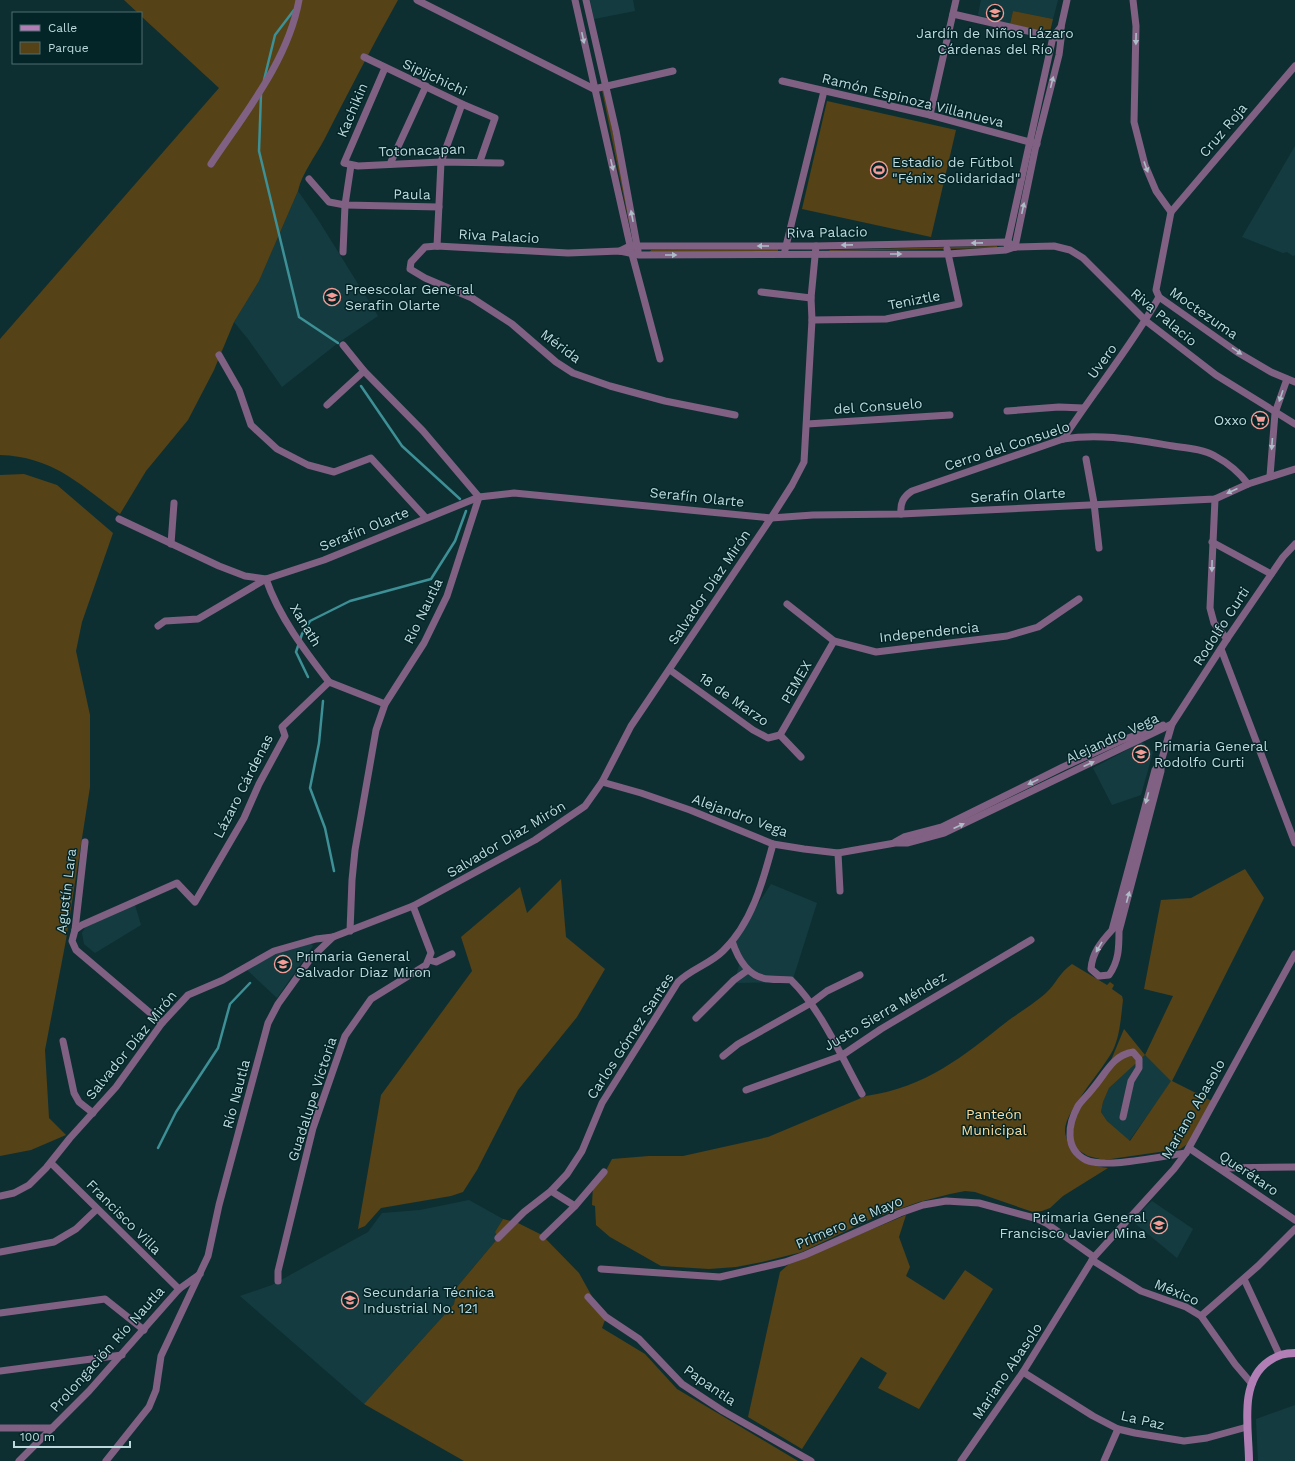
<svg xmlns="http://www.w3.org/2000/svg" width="1295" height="1461" viewBox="0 0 1295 1461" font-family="'Work Sans',sans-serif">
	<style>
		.built { fill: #143c40 }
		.green { fill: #564217; fill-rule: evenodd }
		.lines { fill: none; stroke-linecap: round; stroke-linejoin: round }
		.stream { stroke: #3c9096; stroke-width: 2.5 }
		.street { stroke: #806183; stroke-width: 7 }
		.secondary { stroke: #b17fb6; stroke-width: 8 }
		.oneway { fill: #adbcc6 }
		.labels { text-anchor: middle; stroke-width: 3; stroke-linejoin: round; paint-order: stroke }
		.poi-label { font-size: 14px; fill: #bcdadd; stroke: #042528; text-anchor: start }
		.street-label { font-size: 14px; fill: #bcdadd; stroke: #042528 }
		.park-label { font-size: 14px; fill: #fedc9b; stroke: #042528 }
	</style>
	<rect width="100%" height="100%" fill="#0e2f32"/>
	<g class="built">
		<polygon points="590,0 633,0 635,11 594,19"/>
		<polygon points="981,0 1058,0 1053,19 1013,11 1010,24 978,15"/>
		<polygon points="1295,146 1295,255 1293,256 1287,252 1283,253 1242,237"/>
		<polygon points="298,191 317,218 378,316 338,343 282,387 248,339 234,322 259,281"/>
		<polygon points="1142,742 1153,752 1141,795 1112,805 1093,768"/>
		<polygon points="771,884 817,903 792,982 734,983 741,959 733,943"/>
		<polygon points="135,905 141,925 95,953 84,944 82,933 87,924"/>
		<polygon points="309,942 313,946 277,998 246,969 273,954"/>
		<polygon points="1145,1055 1172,1081 1129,1141 1107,1121 1101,1112 1103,1102 1109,1088"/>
		<polygon points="469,1200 503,1219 495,1232 498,1238 457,1287 454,1304 364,1404 240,1296 272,1285 368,1232 382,1213 420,1210"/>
		<polygon points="1152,1201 1193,1229 1177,1258 1131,1220"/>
		<polygon points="1295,1405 1295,1461 1258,1461 1256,1419"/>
	</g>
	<g class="green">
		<path d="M 124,0 L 398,0 C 372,46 348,93 324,140 C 315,157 302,173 298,191 L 259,281 L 234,322 L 214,370 L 188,420 L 146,471 L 120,514 C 79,484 54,457 0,455 L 0,339 L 219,88 L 141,16 L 141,13 L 138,13 Z"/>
		<polygon points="1013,11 1053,19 1050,32 1010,24"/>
		<polygon points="604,89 631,221 629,223 602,90"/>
		<polygon points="827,101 956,130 931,237 802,209"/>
		<polygon points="997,246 997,248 829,251 830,250"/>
		<polygon points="778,249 778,251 650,252 651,250"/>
		<polygon points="24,474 57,485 113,533 82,622 76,651 90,715 90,787 66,940 45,1050 49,1118 66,1135 31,1150 0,1156 0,475"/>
		<path d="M 1245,869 L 1264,898 L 1172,1081 L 1212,1101 L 1189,1143 L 1180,1149 L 1104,1160 L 1088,1156 L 1078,1150 L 1072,1141 L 1075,1115 L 1109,1065 L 1124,1029 L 1145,1055 L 1173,996 L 1144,989 L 1161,900 L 1191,898 ZM 1145,1055 L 1171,1081 L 1130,1141 L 1107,1121 L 1101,1112 L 1103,1102 L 1109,1088 Z"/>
		<polygon points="561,879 566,937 605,969 577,1017 518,1090 477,1170 463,1192 451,1196 381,1208 365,1226 358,1229 381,1095 472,971 461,937 520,887 527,913"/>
		<path d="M 1072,964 L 1107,985 L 1110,982 L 1114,985 L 1112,989 L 1122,996 L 1123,1000 C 1121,1016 1120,1036 1113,1050 C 1103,1070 1064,1112 1065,1131 C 1065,1135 1067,1139 1068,1143 C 1074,1163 1089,1165 1108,1168 L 1063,1196 L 1050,1208 L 1042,1211 L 1033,1212 L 975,1192 L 965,1191 L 950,1194 L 919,1202 L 871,1219 L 802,1252 L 762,1262 L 736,1267 L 709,1269 L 661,1266 L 610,1237 L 596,1225 L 595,1206 L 592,1205 L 593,1185 L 603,1176 L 612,1159 L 649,1156 L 683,1156 L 768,1137 L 866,1096 C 927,1087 962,1057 1009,1020 C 1020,1012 1036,1002 1046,993 C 1056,984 1059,973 1072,964 Z"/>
		<polygon points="906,1215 899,1237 910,1267 906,1276 944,1300 965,1270 993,1289 919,1409 878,1388 887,1373 861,1357 802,1449 748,1417 780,1272 789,1264"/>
		<polygon points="503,1219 518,1223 542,1235 579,1273 605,1320 602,1328 645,1354 677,1389 798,1461 464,1461 364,1404 454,1304 457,1287 498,1238 495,1232"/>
	</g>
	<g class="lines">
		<g class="stream">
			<polyline points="264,80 275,35 294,10"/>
			<polyline points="261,94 259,151 299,317 338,343"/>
			<polyline points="361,386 402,446 460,499"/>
			<polyline points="308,677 296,652 302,634 310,621 350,601 431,579 455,541 466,511"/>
			<polyline points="323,701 319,743 310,788 325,828 334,871"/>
			<polyline points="158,1148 176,1112 218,1048 230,1004 250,983"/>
		</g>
		<g class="street">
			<polyline points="417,0 594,89 673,71"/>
			<polyline points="575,0 632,254 660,359"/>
			<polyline points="586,0 616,131 638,251"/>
			<polyline points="1133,0 1136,26 1134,122 1145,165 1156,191 1171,212 1156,290 1159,297 1237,352 1271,372 1295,382"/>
			<polyline points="953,14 1058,38"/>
			<polyline points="364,57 462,104 495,118 480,161"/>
			<polyline points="385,68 344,163 358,166 441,162 501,163"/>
			<polyline points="782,81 930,115 1037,144"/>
			<polyline points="930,115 956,0"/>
			<path d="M 211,164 C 245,113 288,61 299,0"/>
			<polyline points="390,164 426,86"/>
			<polyline points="309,179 329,202 345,205 439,207"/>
			<polyline points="1171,212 1295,66"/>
			<polyline points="1007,245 1053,37 1061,27"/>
			<polyline points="437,246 441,162 462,104"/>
			<polyline points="1015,247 1035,150 1059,55 1061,39 1061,27 1067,0"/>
			<polyline points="785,250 824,91"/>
			<polyline points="620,251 630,246 816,246 1008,242 1015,247"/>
			<polyline points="343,252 345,205 351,165"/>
			<polyline points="761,292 811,298"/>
			<polyline points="812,320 886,319 959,304 947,249"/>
			<polyline points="343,345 364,371 423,431 479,497 447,596 424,643 385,704 376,730 355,850 352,880 350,931"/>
			<polyline points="219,355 239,390 251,425 277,449 308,465 334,472 371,458 426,518"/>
			<polyline points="327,405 364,371"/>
			<polyline points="1007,411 1059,407 1083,408"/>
			<polyline points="735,415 665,401 610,386 573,373 556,362 512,324 472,298 425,278 410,269 411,262 425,247 437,246 568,253 620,251 639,255 948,254 1006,250 1015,247 1054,246 1070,250 1083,258 1146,321 1216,375 1295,424"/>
			<polyline points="807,424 950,415"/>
			<path d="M 1063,439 C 1094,391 1131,347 1159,297"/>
			<polyline points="1086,459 1094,503 1099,548"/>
			<polyline points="1270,476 1275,413 1287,379"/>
			<polyline points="1215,499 1210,608 1214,623 1227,639"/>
			<path d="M 901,514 C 900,503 903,497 912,491 L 1063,439 C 1101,433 1136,440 1173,446 C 1187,448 1203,449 1215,456 C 1228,463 1239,472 1248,484"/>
			<polyline points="119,519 219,566 245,576 266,579 324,560 479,497 514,493 771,518 813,515 901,514 1215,499 1248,484 1295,469"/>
			<polyline points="1212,542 1271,574"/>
			<polyline points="171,544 174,503"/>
			<polyline points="787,604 834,641 876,652 1007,636 1038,627 1079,599"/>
			<path d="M 158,626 L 165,621 L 198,619 L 266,579 C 279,617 305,651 329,682"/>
			<polyline points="1221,649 1295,843"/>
			<polyline points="670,670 753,730 768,738 780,735 801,757"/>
			<polyline points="780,735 834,641"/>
			<path d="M 1161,762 L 1155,770 L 1112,930 C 1101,942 1092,953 1091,969 L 1099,976 L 1109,975 C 1119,961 1119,947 1119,931 L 1161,771 L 1161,762 L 1172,724 L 1227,639 L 1283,557 L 1295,544"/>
			<polyline points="602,782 641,793 690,810 773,844 804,849 838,853 895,843 907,843 944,833 1172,724"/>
			<polyline points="85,842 75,930 72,941 76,950 162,1023"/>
			<polyline points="895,842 904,837 942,827 1063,767 1120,741 1163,725"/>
			<polyline points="838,853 840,891"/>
			<polyline points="75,930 82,925 177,883 195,902 244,818 259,784 285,736 282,727 329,682 385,704"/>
			<path d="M 732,941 C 738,959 748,978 769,979 C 777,980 784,979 791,980 C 821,1009 842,1058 862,1094"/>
			<polyline points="429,960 436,962 452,954"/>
			<polyline points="696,1018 734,980 748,970"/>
			<polyline points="63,1041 74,1093 79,1102 93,1113"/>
			<polyline points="723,1056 738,1044 811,1003 827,991 860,975"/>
			<polyline points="746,1090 841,1056 881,1029 1031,940"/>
			<path d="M 1123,1117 L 1131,1081 L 1139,1068 L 1139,1059 L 1133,1052 C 1113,1055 1106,1073 1094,1087 C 1089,1094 1082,1100 1078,1106 C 1068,1124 1064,1149 1086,1160 C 1105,1169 1162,1156 1186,1153"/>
			<polyline points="1189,1148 1295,1220"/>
			<polyline points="51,1163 179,1289"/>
			<polyline points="1220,1168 1295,1167"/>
			<polyline points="551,1191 575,1206"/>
			<polyline points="0,1196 14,1193 29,1185 46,1168 70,1138 116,1087 162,1023 188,995 223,980 274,951 316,939 333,937 413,906 535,840 585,806 602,782 631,726 771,518 792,485 804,462 812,320 811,298 816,246"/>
			<polyline points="543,1237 575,1206 604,1172"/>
			<path d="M 498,1238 L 524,1212 L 551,1191 L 567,1174 L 582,1151 L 602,1103 L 678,982 C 691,969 710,964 723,951 C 752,923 763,881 773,844"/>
			<polyline points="0,1252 54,1242 76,1229 97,1209"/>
			<polyline points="1092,1260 1141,1291 1186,1307 1201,1316 1235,1364 1252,1384"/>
			<polyline points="601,1269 720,1277 785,1262 805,1255 900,1213 923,1205 946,1201 979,1203 1038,1219 1046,1223 1094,1257"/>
			<polyline points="1244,1279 1279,1354"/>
			<polyline points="278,1281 278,1271 313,1128 345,1036 371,999 426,965 431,953 413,906"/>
			<polyline points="588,1297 606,1317 639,1339 682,1384 723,1411 811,1461"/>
			<polyline points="0,1313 105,1299 144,1330"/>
			<polyline points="1201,1316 1258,1266 1295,1229"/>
			<polyline points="0,1371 122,1355"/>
			<polyline points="1023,1372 1093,1416 1118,1429 1135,1433 1184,1441 1207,1438 1247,1427"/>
			<polyline points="0,1428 52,1428"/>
			<polyline points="19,1461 89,1391 179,1289 200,1274"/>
			<polyline points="106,1461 149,1407 156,1390 161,1356 208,1256 219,1205 268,1023 278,1004 311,958 333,937"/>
			<polyline points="961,1461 1023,1372 1094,1257 1174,1169 1186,1153 1295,954"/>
			<polyline points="1104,1461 1118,1429"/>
		</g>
		<path class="secondary" d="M 1249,1461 C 1249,1430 1238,1382 1269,1361 C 1278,1355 1284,1353 1295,1353"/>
	</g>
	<defs><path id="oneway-solid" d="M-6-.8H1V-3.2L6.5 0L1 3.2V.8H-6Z"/></defs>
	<g class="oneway">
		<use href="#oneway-solid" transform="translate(583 38) rotate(78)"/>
		<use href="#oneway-solid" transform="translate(1136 39) rotate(91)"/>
		<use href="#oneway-solid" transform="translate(1052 82) rotate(-76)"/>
		<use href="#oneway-solid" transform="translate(612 165) rotate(77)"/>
		<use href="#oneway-solid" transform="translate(1146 167) rotate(70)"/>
		<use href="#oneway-solid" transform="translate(1023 208) rotate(-78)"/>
		<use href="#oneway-solid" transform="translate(632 216) rotate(-101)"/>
		<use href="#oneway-solid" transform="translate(977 243) rotate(179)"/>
		<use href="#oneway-solid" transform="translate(847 245) rotate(179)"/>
		<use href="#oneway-solid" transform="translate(763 246) rotate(180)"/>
		<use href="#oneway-solid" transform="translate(896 254)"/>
		<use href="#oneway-solid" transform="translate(671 255)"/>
		<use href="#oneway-solid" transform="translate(1237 351) rotate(34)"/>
		<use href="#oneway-solid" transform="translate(1281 396) rotate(109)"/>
		<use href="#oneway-solid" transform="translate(1272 444) rotate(94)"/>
		<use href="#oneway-solid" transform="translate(1232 491) rotate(156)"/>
		<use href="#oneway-solid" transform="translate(1212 566) rotate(91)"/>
		<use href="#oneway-solid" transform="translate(1089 764) rotate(-25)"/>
		<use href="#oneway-solid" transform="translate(1033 782) rotate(154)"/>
		<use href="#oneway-solid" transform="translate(1147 798) rotate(105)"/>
		<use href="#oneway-solid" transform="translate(959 826) rotate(-24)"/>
		<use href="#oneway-solid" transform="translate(1128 897) rotate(-75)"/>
		<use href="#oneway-solid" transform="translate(1099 947) rotate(120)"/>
	</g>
	<defs>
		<g id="school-ring" transform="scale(0.9)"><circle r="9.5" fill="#042528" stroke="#f59c96" stroke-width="1.5"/><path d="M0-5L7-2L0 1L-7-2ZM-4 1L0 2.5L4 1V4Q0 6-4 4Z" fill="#f59c96"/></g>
		<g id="stadium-ring" transform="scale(0.9)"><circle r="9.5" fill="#042528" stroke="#f59c96" stroke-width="1.5"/><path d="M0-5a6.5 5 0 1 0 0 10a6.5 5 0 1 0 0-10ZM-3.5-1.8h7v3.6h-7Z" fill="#f59c96"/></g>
		<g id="supermarket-ring" transform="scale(0.9)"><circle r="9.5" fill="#042528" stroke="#f59c96" stroke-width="1.5"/><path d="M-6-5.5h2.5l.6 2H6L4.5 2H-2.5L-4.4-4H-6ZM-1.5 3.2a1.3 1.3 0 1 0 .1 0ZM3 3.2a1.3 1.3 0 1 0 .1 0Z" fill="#f59c96"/></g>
	</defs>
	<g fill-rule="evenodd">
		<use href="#school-ring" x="995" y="13"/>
		<use href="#stadium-ring" x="879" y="170"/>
		<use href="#school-ring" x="332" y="297"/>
		<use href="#supermarket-ring" x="1260" y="420"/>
		<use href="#school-ring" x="1141" y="754"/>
		<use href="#school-ring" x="283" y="964"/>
		<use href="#school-ring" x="1159" y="1225"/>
		<use href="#school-ring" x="350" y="1300"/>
	</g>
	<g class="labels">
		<g class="poi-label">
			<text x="995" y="38" text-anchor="middle">Jardín de Niños Lázaro<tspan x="995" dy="16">Cárdenas del Río</tspan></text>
			<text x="892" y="167">Estadio de Fútbol<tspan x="892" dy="16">"Fénix Solidaridad"</tspan></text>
			<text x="345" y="294">Preescolar General<tspan x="345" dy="16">Serafin Olarte</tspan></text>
			<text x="1247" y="425" text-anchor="end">Oxxo</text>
			<text x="1154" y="751">Primaria General<tspan x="1154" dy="16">Rodolfo Curti</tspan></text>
			<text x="296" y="961">Primaria General<tspan x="296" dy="16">Salvador Diaz Miron</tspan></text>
			<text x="1146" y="1222" text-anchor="end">Primaria General<tspan x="1146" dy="16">Francisco Javier Mina</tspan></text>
			<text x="363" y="1297">Secundaria Técnica<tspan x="363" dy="16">Industrial No. 121</tspan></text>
		</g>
		<g class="street-label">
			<text transform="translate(435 77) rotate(25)" y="5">Sipijchichi</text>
			<text transform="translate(913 100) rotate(14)" y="5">Ramón Espinoza Villanueva</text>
			<text transform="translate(352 110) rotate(-67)" y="5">Kachikin</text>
			<text transform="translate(1223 130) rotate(-50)" y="5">Cruz Roja</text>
			<text transform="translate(422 150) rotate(-2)" y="5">Totonacapan</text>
			<text transform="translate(412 194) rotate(1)" y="5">Paula</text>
			<text transform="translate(827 232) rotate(-1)" y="5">Riva Palacio</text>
			<text transform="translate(499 236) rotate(3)" y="5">Riva Palacio</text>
			<text transform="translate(914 300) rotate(-11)" y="5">Teniztle</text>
			<text transform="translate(1204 313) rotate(35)" y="5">Moctezuma</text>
			<text transform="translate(1164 317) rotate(40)" y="5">Riva Palacio</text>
			<text transform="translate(561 346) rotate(37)" y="5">Mérida</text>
			<text transform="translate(1102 361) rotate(-54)" y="5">Uvero</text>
			<text transform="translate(878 406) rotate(-4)" y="5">del Consuelo</text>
			<text transform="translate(1007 446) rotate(-18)" y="5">Cerro del Consuelo</text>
			<text transform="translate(1018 495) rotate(-3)" y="5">Serafín Olarte</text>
			<text transform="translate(697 497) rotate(6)" y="5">Serafín Olarte</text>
			<text transform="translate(364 529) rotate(-22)" y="5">Serafín Olarte</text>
			<text transform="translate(709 587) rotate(-56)" y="5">Salvador Díaz Mirón</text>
			<text transform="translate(423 611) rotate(-64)" y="5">Río Nautla</text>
			<text transform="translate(306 625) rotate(59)" y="5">Xanath</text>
			<text transform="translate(1221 626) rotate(-57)" y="5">Rodolfo Curti</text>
			<text transform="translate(929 632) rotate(-6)" y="5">Independencia</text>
			<text transform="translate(796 682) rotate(-60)" y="5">PEMEX</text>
			<text transform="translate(734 699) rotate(35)" y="5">18 de Marzo</text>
			<text transform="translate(1112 738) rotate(-25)" y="5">Alejandro Vega</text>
			<text transform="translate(243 786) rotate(-63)" y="5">Lázaro Cárdenas</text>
			<text transform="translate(740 815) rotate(20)" y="5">Alejandro Vega</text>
			<text transform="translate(506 839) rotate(-31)" y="5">Salvador Díaz Mirón</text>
			<text transform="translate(66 891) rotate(-83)" y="5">Agustín Lara</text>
			<text transform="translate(885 1011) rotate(-31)" y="5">Justo Sierra Méndez</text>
			<text transform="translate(630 1036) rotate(-57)" y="5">Carlos Gómez Santes</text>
			<text transform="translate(131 1045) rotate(-51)" y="5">Salvador Díaz Mirón</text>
			<text transform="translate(236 1094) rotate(-75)" y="5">Río Nautla</text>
			<text transform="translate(312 1099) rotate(-72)" y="5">Guadalupe Victoria</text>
			<text transform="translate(1193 1109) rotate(-60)" y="5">Mariano Abasolo</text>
			<text transform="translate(1249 1173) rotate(34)" y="5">Querétaro</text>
			<text transform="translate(124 1217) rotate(45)" y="5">Francisco Villa</text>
			<text transform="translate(849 1222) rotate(-23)" y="5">Primero de Mayo</text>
			<text transform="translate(1177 1292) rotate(23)" y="5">México</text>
			<text transform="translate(107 1349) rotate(-48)" y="5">Prolongación Río Nautla</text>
			<text transform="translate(1007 1371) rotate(-56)" y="5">Mariano Abasolo</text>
			<text transform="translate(710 1385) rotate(35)" y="5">Papantla</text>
			<text transform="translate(1143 1420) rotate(13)" y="5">La Paz</text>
		</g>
		<g class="park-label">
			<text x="994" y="1119">Panteón<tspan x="994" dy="16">Municipal</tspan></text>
		</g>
	</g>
	<rect x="12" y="12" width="130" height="52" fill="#042528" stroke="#4e6d70"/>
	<rect x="20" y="25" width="20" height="6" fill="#b17fb6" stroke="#4e6d70"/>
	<text x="48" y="32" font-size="12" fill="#bcdadd">Calle</text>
	<rect x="20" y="42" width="20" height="12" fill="#564217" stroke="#4e6d70"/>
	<text x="48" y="52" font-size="12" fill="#bcdadd">Parque</text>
	<path d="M14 1441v6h116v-6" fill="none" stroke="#bcdadd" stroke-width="2"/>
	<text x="20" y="1441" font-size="12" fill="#bcdadd" stroke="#042528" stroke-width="3" paint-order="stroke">100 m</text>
</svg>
